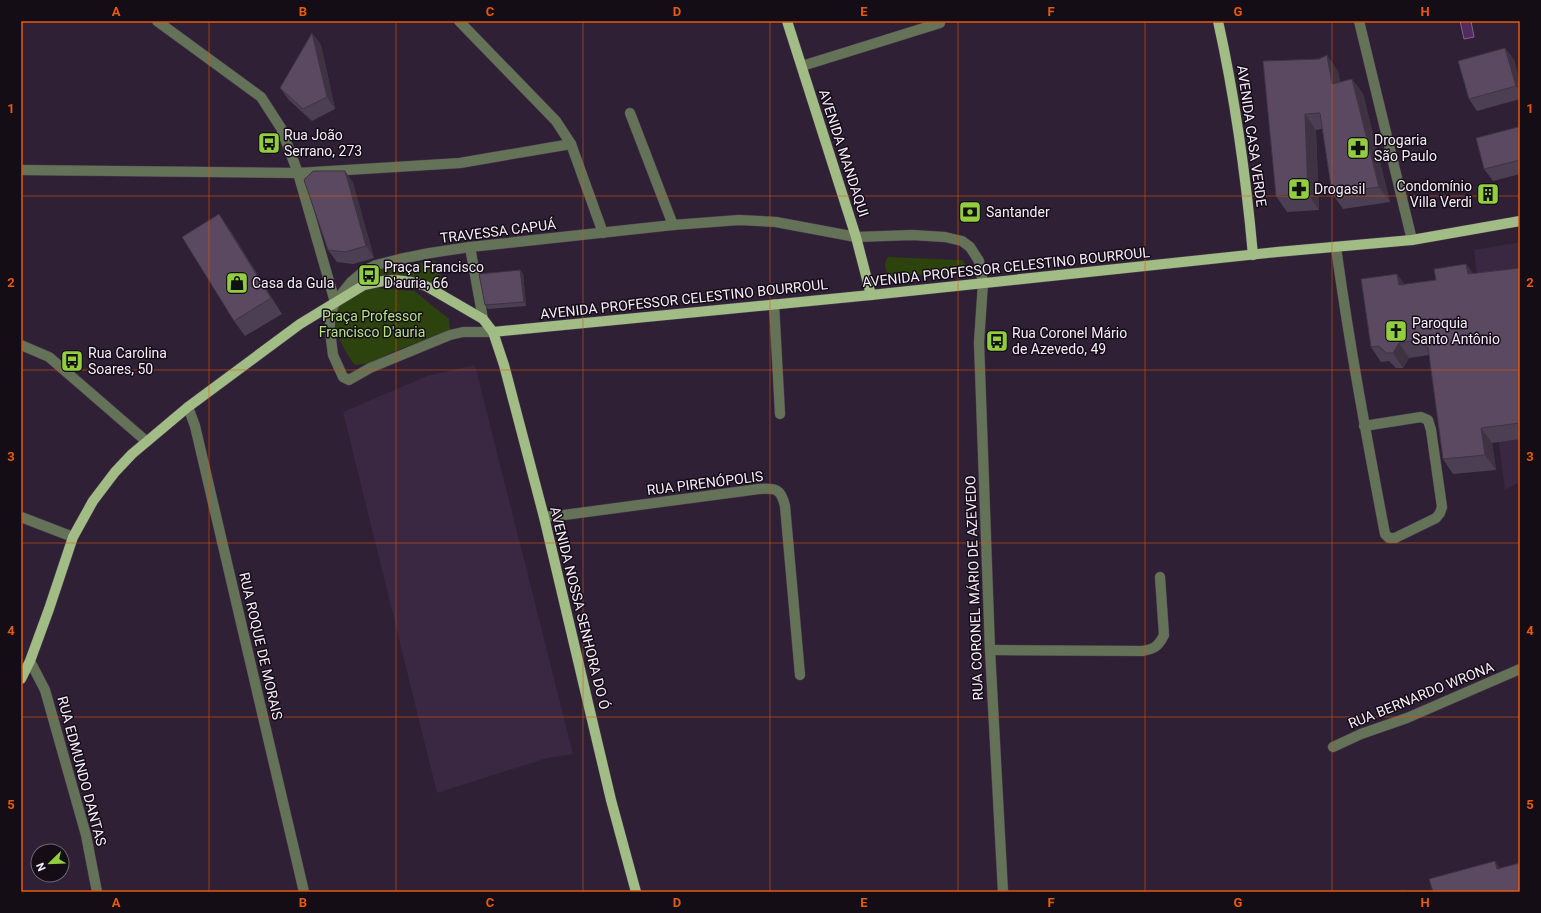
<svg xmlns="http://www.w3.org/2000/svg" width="1541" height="913" viewBox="0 0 1541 913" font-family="Roboto,sans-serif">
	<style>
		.built { fill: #3a2741 }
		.green { fill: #2d430d }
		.water { fill: #512a5e; stroke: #83648d }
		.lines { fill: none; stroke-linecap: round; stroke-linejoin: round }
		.minor-casing { stroke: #4b3d51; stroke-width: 11 }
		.major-casing { stroke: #4b3d51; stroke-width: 11 }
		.minor { stroke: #647257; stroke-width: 10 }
		.major { stroke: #a1bd85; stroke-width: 10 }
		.wall { fill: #4d3f53 }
		.shaded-wall { fill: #3f3343 }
		.building { fill: #5a4960; stroke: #3f3343 }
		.grid { fill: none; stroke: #e8590c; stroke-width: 1; stroke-opacity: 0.55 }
		.labels { text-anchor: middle; stroke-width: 3; stroke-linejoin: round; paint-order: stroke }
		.poi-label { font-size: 14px; fill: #f7edfb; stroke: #140d16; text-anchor: start }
		.street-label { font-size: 14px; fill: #f7edfb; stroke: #140d16 }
		.park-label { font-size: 14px; fill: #b6e186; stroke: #140d16 }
		.neatline { fill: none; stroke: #e8590c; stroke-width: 1.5 }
		.grid-label { font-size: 13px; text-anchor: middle; font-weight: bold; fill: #e8590c }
	</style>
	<rect width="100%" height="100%" fill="#2f2035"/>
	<g class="built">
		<polygon points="1520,242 1520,482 1505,490 1474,250"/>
		<polygon points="475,365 573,754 547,758 437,793 343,412 427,376"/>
	</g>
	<g class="green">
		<path d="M 888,257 L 959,260 L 963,260 L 967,268 L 965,270 L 961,272 L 891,277 C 885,273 883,263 888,257 Z"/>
		<polygon points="435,261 446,291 411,277 369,275 376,269"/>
		<path d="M 376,288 L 414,291 L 449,319 L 450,330 L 395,351 L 370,363 L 355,365 C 342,348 325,318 344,300 C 351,292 365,290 376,288 Z"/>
	</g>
	<polygon class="water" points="1460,21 1471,21 1474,37 1464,39"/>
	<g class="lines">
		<g class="minor-casing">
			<g id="minor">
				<polyline points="157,21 261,97 281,128 298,173 335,302"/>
				<polyline points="459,21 556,121 571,144 603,233"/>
				<polyline points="1359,21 1412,240"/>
				<polyline points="802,66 940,23"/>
				<polyline points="630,113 673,225"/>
				<polyline points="21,170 298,173 460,163 571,144"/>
				<polyline points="470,247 483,319"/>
				<path d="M 1336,247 C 1349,343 1367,439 1385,534 L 1389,538 L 1395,538 L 1436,518 L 1440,513 L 1442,507 L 1431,430 L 1428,420 L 1421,417 L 1364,426"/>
				<polyline points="774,304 780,414"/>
				<polyline points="493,332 463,332 450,335 370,368 349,380 343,377 333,355 330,331 330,317 335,302 351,282 364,271 376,265 400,259 430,253 470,247 673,225 739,220 776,222 856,237 912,235 945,237 962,241 970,247 979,261 983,283 979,342 990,650 1003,892"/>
				<polyline points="21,345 49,357 146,441"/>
				<polyline points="188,407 195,426 304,892"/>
				<polyline points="21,517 73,537"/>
				<path d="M 544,517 L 564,515 L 759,489 C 775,488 781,488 785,506 L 800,675"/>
				<path d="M 990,650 L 1142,651 C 1154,649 1158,647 1164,635 L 1160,577"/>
				<polyline points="30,661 45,690 86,835 97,892"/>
				<polyline points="1333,747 1361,734 1407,718 1520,669"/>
			</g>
		</g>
		<g class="major-casing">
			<g id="major">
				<polyline points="787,21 856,237 871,295"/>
				<path d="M 1218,21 C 1235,98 1246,177 1253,255"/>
				<polyline points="493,332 871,295 1277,252 1412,240 1520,221"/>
				<polyline points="21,679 30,661 49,609 73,537 93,501 115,472 132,454 188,407 300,324 364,285 383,281 395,280 412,282 426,286 483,319 493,332 504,365 544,517 611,800 636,892"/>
			</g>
		</g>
		<use href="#minor" class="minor"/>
		<use href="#major" class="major"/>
	</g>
	<g class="wall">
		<polygon points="312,33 321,45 335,109 312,121 289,100 280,88"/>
		<polygon points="1505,48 1514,60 1520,83 1520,99 1477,111 1469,99"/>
		<polygon points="1263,61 1338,71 1340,82 1352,79 1363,94 1390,202 1343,209 1332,193 1322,129 1316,130 1319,210 1287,212 1276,196"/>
		<polygon points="1518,127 1520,130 1520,174 1493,181 1484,169"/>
		<polygon points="345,171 353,183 374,258 353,264 337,262 328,250"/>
		<polygon points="230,230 282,314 245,336 234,321"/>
		<polygon points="1466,264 1473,274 1520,268 1520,439 1492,443 1496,470 1453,474 1443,459 1429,355 1409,358 1403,368 1396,368 1389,361 1381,362 1371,347 1405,284 1436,280"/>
		<polygon points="520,270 523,274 526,306 488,309 485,305"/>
	</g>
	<g class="shaded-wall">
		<polygon points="312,33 321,45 335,109 327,97"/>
		<polygon points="1505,48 1514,60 1520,83 1520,92 1516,86"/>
		<polygon points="1327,55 1338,71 1343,99 1332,84"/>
		<polygon points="1352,79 1363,94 1390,202 1379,187"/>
		<polygon points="1305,114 1316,130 1319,210 1308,194"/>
		<polygon points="345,171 353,183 374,258 366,246"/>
		<polygon points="219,214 230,230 282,314 271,298"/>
		<polygon points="1466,264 1477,278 1468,274"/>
		<polygon points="520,270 523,274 526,306 524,302"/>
		<polygon points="1397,274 1408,289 1399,285"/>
		<polygon points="1399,343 1409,358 1403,368 1393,353"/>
		<polygon points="1481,428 1492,443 1496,470 1485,455"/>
		<polygon points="1495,861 1506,877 1497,869"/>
	</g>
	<g class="building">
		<polygon points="312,33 327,97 303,109 280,88"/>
		<polygon points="1505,48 1516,86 1469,99 1458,61"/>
		<polygon points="1327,55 1332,84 1352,79 1379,187 1332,193 1320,113 1305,114 1308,194 1276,196 1263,61 1319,59"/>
		<polygon points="1518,127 1520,136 1520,160 1484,169 1476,138"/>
		<polygon points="313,171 345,171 366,246 345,252 328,250 304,180"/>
		<polygon points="219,214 271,298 234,321 182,237"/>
		<polygon points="1466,264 1468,274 1520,268 1520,423 1481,428 1485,455 1443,459 1428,347 1426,348 1425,339 1399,343 1393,353 1386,353 1379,346 1371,347 1361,279 1397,274 1399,285 1436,280 1434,269"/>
		<polygon points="520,270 524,302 485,305 479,274"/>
		<polygon points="1495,861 1497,869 1520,863 1520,892 1433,892 1429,879"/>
		<polygon points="1404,890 1405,892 1395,892"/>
	</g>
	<path class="grid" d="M 209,21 L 209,892M 396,21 L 396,892M 583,21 L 583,892M 770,21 L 770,892M 958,21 L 958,892M 1145,21 L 1145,892M 1332,21 L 1332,892M 21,196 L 1520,196M 21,370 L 1520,370M 21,543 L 1520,543M 21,717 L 1520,717"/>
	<defs>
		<g id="bus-square" transform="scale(1.15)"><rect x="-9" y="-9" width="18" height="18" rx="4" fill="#91cd3f" stroke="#140d16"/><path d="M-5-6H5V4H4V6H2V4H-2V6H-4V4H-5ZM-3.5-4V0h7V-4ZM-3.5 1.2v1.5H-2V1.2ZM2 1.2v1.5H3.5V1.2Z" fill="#111"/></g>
		<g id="pharmacy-square" transform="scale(1.15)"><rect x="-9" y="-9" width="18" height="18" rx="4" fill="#91cd3f" stroke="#140d16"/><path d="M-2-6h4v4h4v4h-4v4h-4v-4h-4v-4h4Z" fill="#111"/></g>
		<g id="building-square" transform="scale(1.15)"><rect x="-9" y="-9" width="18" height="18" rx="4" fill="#91cd3f" stroke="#140d16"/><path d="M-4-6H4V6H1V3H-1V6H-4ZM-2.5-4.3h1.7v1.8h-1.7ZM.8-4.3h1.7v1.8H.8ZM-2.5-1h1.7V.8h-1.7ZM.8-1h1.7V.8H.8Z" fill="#111"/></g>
		<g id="bank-square" transform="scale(1.15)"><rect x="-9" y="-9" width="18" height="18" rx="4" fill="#91cd3f" stroke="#140d16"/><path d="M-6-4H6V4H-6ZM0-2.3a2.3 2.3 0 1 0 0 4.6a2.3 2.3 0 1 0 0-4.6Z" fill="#111"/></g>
		<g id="shop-square" transform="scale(1.15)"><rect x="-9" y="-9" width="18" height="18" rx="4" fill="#91cd3f" stroke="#140d16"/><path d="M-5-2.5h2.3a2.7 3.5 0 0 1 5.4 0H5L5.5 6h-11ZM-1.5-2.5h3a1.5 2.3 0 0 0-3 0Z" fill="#111"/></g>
		<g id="church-square" transform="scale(1.15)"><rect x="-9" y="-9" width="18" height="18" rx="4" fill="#91cd3f" stroke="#140d16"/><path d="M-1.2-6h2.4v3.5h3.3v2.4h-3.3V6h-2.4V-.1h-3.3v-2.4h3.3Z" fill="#111"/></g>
	</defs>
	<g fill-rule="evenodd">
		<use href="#bus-square" x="269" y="143"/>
		<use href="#pharmacy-square" x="1358" y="148"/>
		<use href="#pharmacy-square" x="1299" y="189"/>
		<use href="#building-square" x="1488" y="194"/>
		<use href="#bank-square" x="970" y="212"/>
		<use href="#bus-square" x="369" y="275"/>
		<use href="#shop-square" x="237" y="283"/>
		<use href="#church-square" x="1396" y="331"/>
		<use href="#bus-square" x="997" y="341"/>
		<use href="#bus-square" x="72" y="361"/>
	</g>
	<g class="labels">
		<g class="poi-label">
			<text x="284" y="140">Rua João<tspan x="284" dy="16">Serrano, 273</tspan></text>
			<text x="1374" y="145">Drogaria<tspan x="1374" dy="16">São Paulo</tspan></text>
			<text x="1472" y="191" text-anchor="end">Condomínio<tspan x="1472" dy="16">Villa Verdi</tspan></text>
			<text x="1314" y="194">Drogasil</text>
			<text x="986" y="217">Santander</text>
			<text x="384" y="272">Praça Francisco<tspan x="384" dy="16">D'auria, 66</tspan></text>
			<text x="252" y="288">Casa da Gula</text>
			<text x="1412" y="328">Paroquia<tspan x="1412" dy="16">Santo Antônio</tspan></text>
			<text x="1012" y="338">Rua Coronel Mário<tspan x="1012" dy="16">de Azevedo, 49</tspan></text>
			<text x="88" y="358">Rua Carolina<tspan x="88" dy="16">Soares, 50</tspan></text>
		</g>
		<g class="street-label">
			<text transform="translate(1252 136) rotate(82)" y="5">AVENIDA CASA VERDE</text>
			<text transform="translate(844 153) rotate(72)" y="5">AVENIDA MANDAQUI</text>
			<text transform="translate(498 231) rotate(-7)" y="5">TRAVESSA CAPUÁ</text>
			<text transform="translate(1006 267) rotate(-6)" y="5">AVENIDA PROFESSOR CELESTINO BOURROUL</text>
			<text transform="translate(684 299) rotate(-6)" y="5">AVENIDA PROFESSOR CELESTINO BOURROUL</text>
			<text transform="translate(705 483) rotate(-7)" y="5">RUA PIRENÓPOLIS</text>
			<text transform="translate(974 588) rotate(-92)" y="5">RUA CORONEL MÁRIO DE AZEVEDO</text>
			<text transform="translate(580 608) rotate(76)" y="5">AVENIDA NOSSA SENHORA DO Ó</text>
			<text transform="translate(261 646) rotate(77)" y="5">RUA ROQUE DE MORAIS</text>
			<text transform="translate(1421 695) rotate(-22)" y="5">RUA BERNARDO WRONA</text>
			<text transform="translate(82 771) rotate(75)" y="5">RUA EDMUNDO DANTAS</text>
		</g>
		<g class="park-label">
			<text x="372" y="321">Praça Professor<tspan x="372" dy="16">Francisco D'auria</tspan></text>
		</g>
	</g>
	<rect width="1541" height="913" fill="none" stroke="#140d16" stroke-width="44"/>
	<g transform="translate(50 863) rotate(247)"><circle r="19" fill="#140d16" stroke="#6f6772"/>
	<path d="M0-3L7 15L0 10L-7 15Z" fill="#91cd3f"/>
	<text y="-6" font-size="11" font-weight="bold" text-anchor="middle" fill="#f7edfb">N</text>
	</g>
	<rect x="22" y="22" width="1497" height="869" class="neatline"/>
	<g class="grid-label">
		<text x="116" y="16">A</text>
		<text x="303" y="16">B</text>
		<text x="490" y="16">C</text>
		<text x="677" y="16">D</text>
		<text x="864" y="16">E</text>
		<text x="1051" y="16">F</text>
		<text x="1238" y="16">G</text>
		<text x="1425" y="16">H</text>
		<text x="11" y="113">1</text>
		<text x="1530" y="113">1</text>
		<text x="11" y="287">2</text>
		<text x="1530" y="287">2</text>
		<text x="11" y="461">3</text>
		<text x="1530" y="461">3</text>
		<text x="11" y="635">4</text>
		<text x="1530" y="635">4</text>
		<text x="11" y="809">5</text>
		<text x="1530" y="809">5</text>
		<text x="116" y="907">A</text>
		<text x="303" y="907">B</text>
		<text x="490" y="907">C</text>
		<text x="677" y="907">D</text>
		<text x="864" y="907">E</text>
		<text x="1051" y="907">F</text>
		<text x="1238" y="907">G</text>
		<text x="1425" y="907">H</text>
	</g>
</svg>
